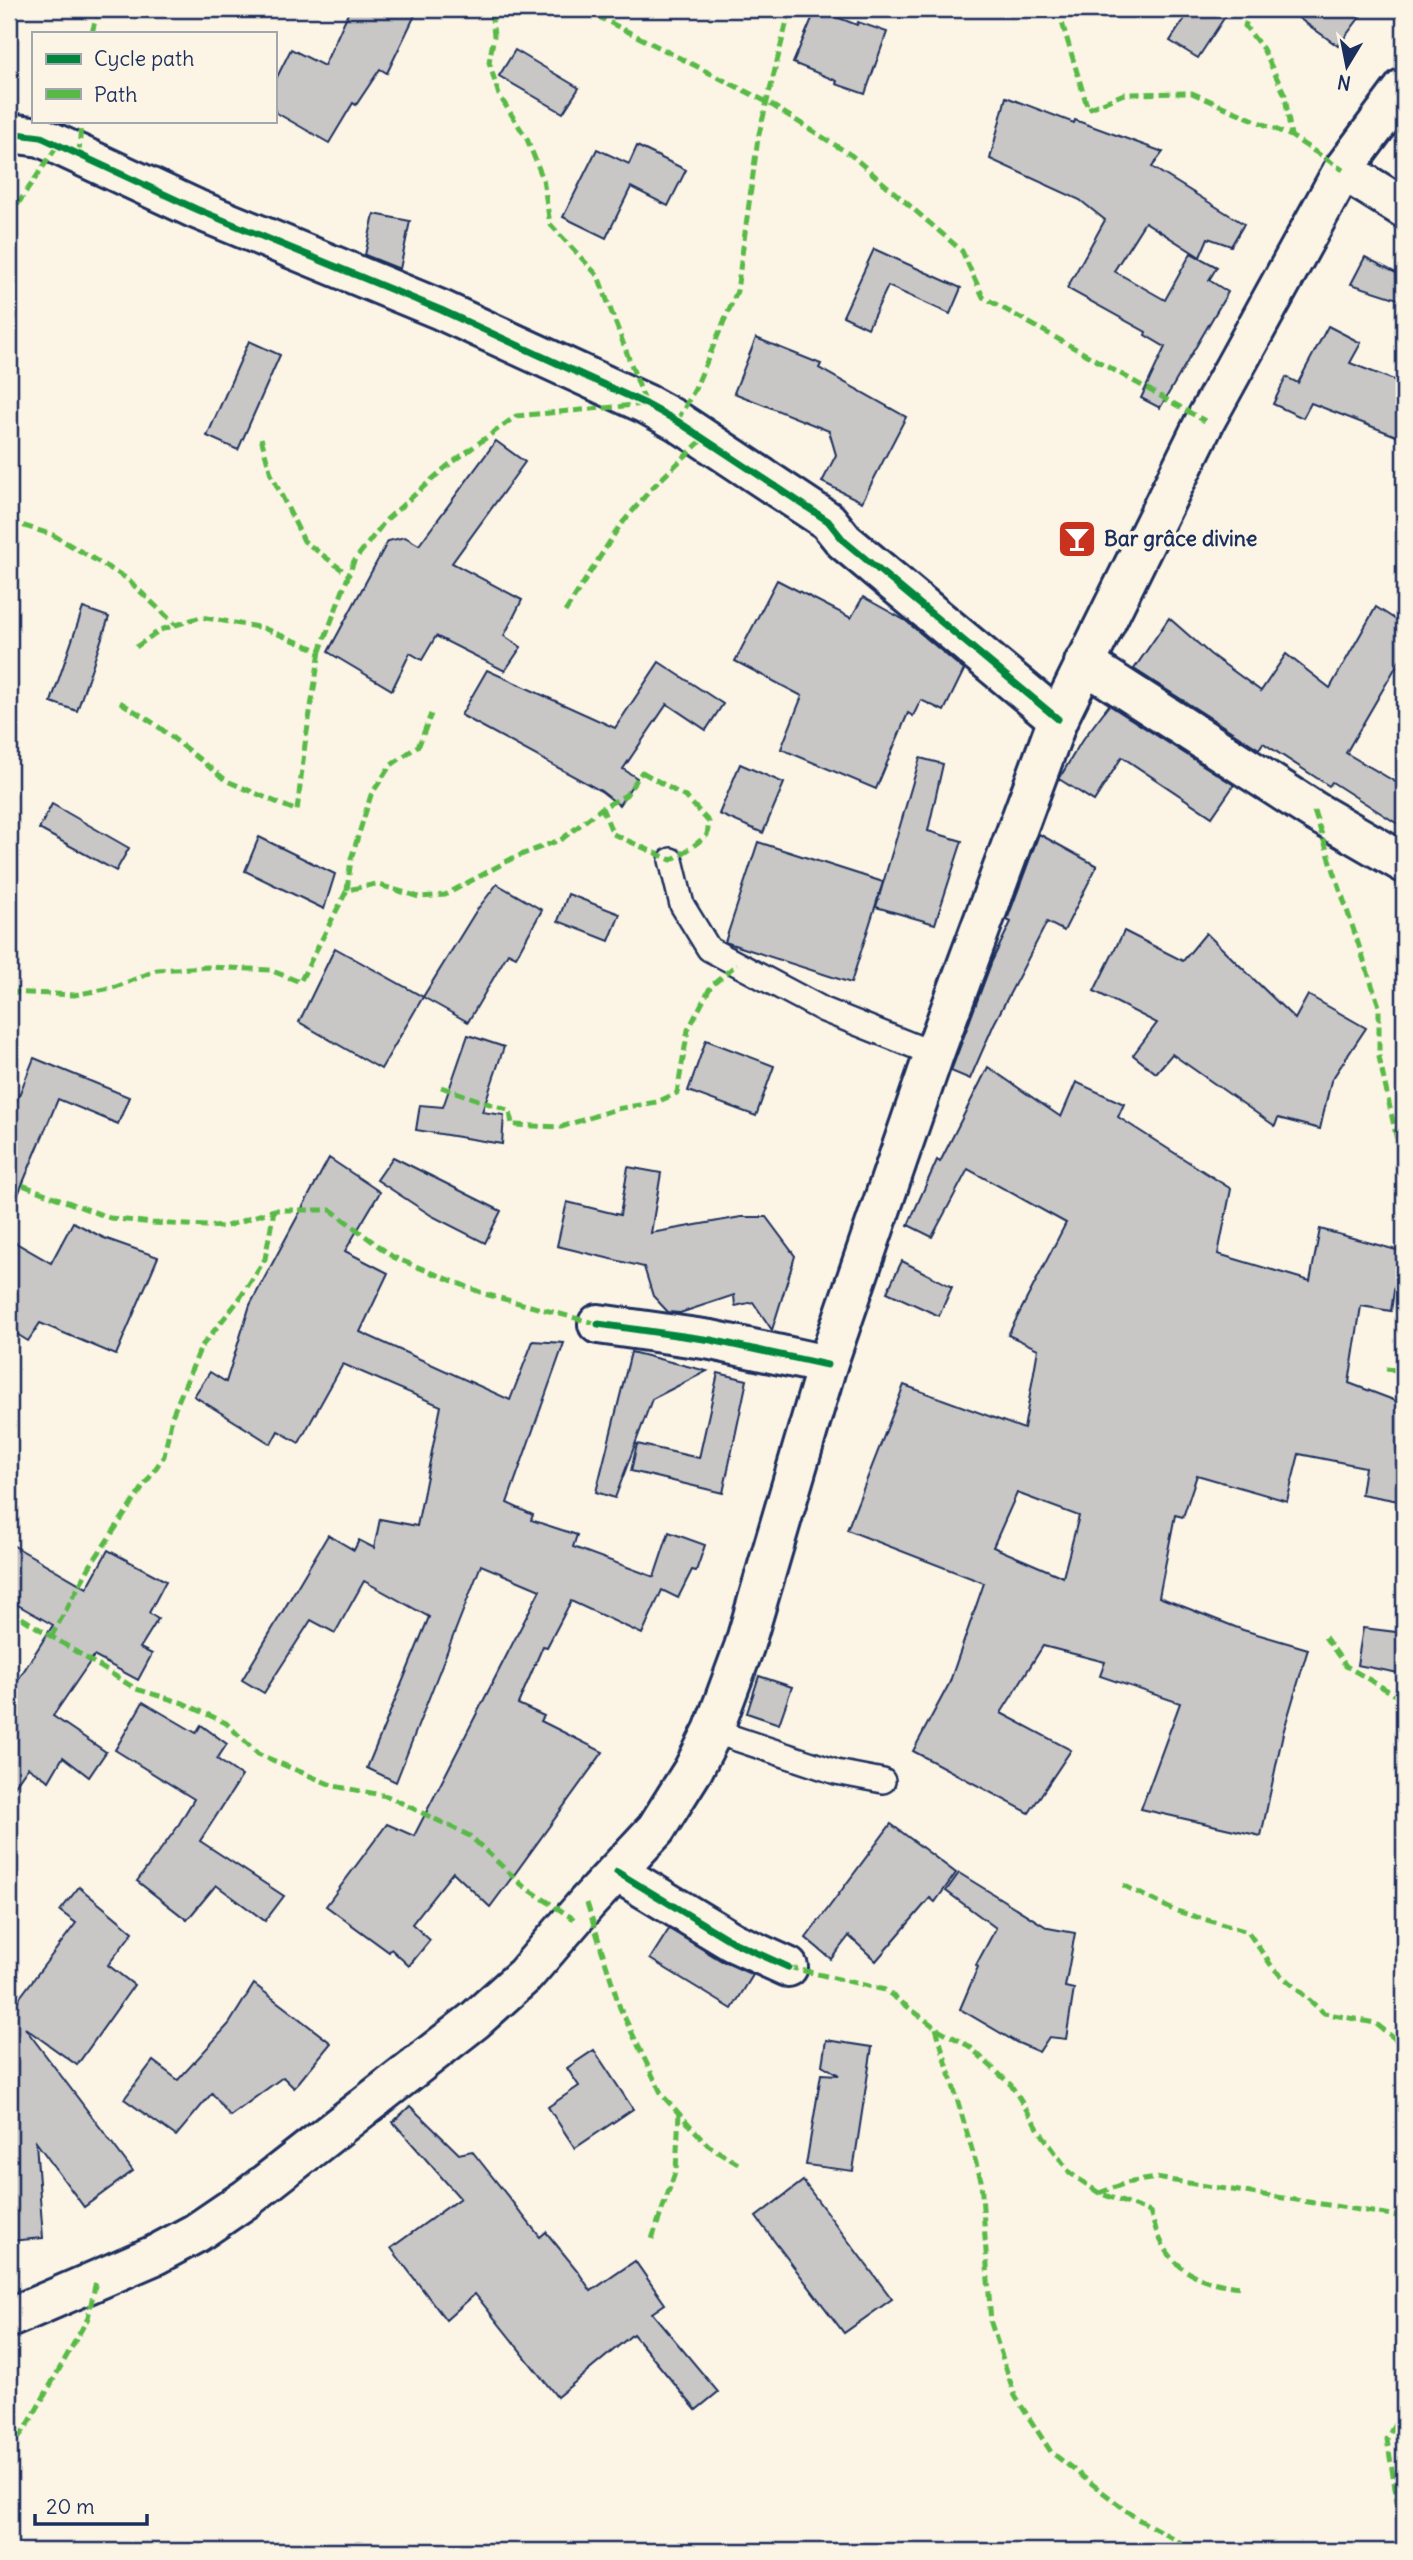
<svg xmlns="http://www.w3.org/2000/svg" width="1413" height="2560" viewBox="0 0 1413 2560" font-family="Delius,sans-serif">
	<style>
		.building { fill: #c8c7c6; stroke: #1b2f5e; stroke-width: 2; fill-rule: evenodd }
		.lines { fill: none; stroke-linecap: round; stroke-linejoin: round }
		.lane-casing { stroke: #1b2f5e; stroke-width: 28 }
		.street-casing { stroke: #1b2f5e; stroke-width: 44 }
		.primary-casing { stroke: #1b2f5e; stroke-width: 44 }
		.lane { stroke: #fcf5e5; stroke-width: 23 }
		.street { stroke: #fcf5e5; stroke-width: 38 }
		.primary { stroke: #fcf5e5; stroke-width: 38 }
		.quiet { stroke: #58b947; stroke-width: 5; stroke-dasharray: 10 5; stroke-linecap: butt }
		.cycleway-casing { stroke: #fcf5e5; stroke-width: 11 }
		.cycleway { stroke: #00873e; stroke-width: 7 }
		.labels { text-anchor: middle; stroke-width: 7; stroke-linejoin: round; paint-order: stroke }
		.poi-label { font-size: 21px; font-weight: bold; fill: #1b2f5e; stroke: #fcf5e5; text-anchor: start }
	</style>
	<rect width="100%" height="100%" fill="#fcf5e5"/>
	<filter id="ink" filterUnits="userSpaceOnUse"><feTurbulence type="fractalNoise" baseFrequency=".0143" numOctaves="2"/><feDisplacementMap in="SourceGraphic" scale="14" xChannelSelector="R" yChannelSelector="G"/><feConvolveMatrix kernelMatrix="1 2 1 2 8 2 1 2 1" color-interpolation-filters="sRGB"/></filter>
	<g filter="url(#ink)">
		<g class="building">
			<polygon points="350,9 418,9 387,73 380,69 356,105 353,103 329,143 275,112 275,81 291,49 324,66"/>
			<polygon points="816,9 857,25 858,22 887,32 865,94 836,84 837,81 793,63"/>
			<polygon points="1191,9 1230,9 1198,58 1170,41"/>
			<polygon points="1286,9 1366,9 1338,46"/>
			<polygon points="515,50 579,88 563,113 499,76"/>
			<polygon points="1006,97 1074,123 1075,120 1163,152 1152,167 1244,224 1231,246 1208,238 1200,257 1145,222 1114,271 1165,300 1191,253 1217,267 1209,280 1228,292 1160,408 1141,398 1165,347 1145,335 1146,332 1067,288 1105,220 1080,200 990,159"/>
			<polygon points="637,146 686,170 668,206 631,187 606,238 563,217 597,149 629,164"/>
			<polygon points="374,214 410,221 400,269 365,255"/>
			<polygon points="874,249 961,288 950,314 888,286 868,328 843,316"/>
			<polygon points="1365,257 1404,277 1404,301 1351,284"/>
			<polygon points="1328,326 1361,343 1350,363 1404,384 1404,439 1311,403 1303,418 1273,404 1286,377 1298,383"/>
			<polygon points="756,338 821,364 819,368 906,417 862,502 822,482 836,455 829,431 734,393"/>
			<polygon points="249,341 280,355 238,450 207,436"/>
			<polygon points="496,441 525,462 452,563 522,600 504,636 521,647 505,671 436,636 422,660 410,653 392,690 328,652 388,541 405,537 419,545"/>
			<polygon points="777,580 851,618 863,597 906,621 964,670 944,711 921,700 913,716 908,713 876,789 781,749 802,696 735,661"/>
			<polygon points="1376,607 1404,625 1404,653 1346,753 1404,787 1404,828 1332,782 1329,786 1263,743 1259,749 1134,669 1169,618 1210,654 1261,691 1286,654 1330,688"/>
			<polygon points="83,608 109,617 77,711 51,702"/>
			<polygon points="659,662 723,704 706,730 667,704 623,769 637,778 619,805 601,791 461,715 487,670 615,728"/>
			<polygon points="1109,705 1234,785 1212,817 1122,757 1094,801 1059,779 1081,742"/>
			<polygon points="920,758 943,764 928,831 962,841 935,924 876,907"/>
			<polygon points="740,764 784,783 763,833 719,814"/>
			<polygon points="52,804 129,848 116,871 39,829"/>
			<polygon points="1039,834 1097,866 1064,931 1047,922 994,1024 970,1079 951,1071 992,961 1011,922 1007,920"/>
			<polygon points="259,837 335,874 324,909 245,871"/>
			<polygon points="758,842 883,882 851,983 725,942"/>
			<polygon points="497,884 542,910 516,957 508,953 468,1022 423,997 476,911"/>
			<polygon points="568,894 620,914 609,941 558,921"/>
			<polygon points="1124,931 1183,961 1206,933 1295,1019 1308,995 1366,1028 1331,1081 1320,1129 1278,1118 1275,1126 1172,1054 1156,1073 1133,1055 1157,1023 1094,991"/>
			<polygon points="335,948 423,997 381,1069 299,1022"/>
			<polygon points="468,1035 504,1047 482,1112 504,1115 502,1144 416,1130 420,1105 443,1107"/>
			<polygon points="706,1040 774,1066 756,1116 688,1091"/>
			<polygon points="34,1058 129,1097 118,1124 58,1099 9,1216 9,1120"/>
			<path d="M 988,1067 L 1061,1117 L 1076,1082 L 1124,1104 L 1118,1117 L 1231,1189 L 1218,1254 L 1310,1281 L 1320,1229 L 1400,1251 L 1391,1311 L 1361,1306 L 1349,1383 L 1404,1404 L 1404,1502 L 1361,1494 L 1365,1467 L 1299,1454 L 1287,1501 L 1197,1475 L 1183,1517 L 1175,1515 L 1159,1597 L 1243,1630 L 1308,1649 L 1283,1733 L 1261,1836 L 1141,1809 L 1180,1703 L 1100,1676 L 1105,1662 L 1043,1646 L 1001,1713 L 1071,1750 L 1029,1813 L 913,1751 L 949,1684 L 984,1583 L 847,1530 L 904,1385 L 1024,1429 L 1038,1349 L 1008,1335 L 1066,1223 L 968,1169 L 932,1237 L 908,1225 L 937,1160 L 940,1162 ZM 1017,1493 L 1079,1516 L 1063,1577 L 993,1547 Z"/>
			<polygon points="393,1157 501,1211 485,1243 432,1216 377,1180"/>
			<polygon points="329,1158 380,1192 345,1251 388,1273 360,1332 510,1400 533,1341 564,1343 507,1503 533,1515 531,1520 577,1535 573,1547 654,1577 669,1532 705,1545 696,1571 692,1570 678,1598 662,1590 642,1634 571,1601 547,1647 543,1646 518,1704 544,1716 541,1721 603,1752 514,1875 510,1872 513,1876 490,1907 453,1872 412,1924 430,1940 409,1966 391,1949 389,1952 326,1906 387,1824 414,1836 540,1590 481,1565 396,1782 367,1768 429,1617 364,1581 335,1633 311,1620 264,1693 242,1680 328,1535 354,1550 359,1540 374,1548 380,1519 417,1526 441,1406 343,1364 299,1443 278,1431 271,1444 194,1396 210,1372 226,1382 250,1305"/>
			<polygon points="628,1167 661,1173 651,1233 741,1217 766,1217 795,1256 772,1330 753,1302 735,1306 734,1295 680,1313 668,1312 653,1296 644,1267 557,1246 567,1202 620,1215"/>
			<polygon points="73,1222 104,1238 158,1257 116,1355 40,1323 28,1341 9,1329 9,1239 51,1263"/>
			<polygon points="902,1261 952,1287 939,1316 887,1292"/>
			<polygon points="631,1352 707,1371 652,1399 615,1498 596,1492"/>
			<polygon points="718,1373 747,1380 723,1493 631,1471 637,1444 699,1458"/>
			<polygon points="9,1543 87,1588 108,1550 166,1581 149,1613 158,1619 140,1648 152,1654 138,1680 94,1656 53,1716 106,1752 89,1777 63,1757 49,1781 28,1767 9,1794 9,1694 53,1625 9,1600"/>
			<polygon points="1363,1628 1404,1633 1404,1674 1357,1665"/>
			<polygon points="759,1676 792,1687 779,1724 747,1713"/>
			<polygon points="143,1702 196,1733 201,1725 227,1744 217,1759 242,1776 200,1841 284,1896 265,1921 216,1885 187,1920 137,1881 176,1829 194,1799 115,1750"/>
			<polygon points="891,1824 956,1873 935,1902 930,1898 876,1961 849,1936 831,1959 806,1938"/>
			<polygon points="959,1873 1048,1928 1075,1933 1065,1987 1074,1989 1066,2039 1049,2037 1039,2052 1016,2042 960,2009 978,1967 976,1965 996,1928 946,1891"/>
			<polygon points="79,1887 133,1932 108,1965 134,1985 77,2065 25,2028 133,2171 84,2207 36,2142 43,2238 9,2241 9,2007 11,2009 76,1923 60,1911"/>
			<polygon points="669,1929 722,1961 753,1975 732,2009 650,1959"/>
			<polygon points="254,1984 331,2043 294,2088 283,2077 230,2116 212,2093 176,2136 124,2099 153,2061 178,2080 229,2024"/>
			<polygon points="826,2040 872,2047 853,2171 806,2165 821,2074 839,2075 822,2065"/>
			<polygon points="594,2050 633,2109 575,2148 548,2107 579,2086 567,2068"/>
			<polygon points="410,2106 459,2154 472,2151 540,2237 546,2232 577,2270 591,2291 635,2261 665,2304 652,2313 718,2392 696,2410 633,2334 557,2397 475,2294 446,2320 391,2248 460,2198 393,2122"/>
			<polygon points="803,2181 892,2299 844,2333 756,2217"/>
		</g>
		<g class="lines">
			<g class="lane-casing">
				<g id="lane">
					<polyline points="671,860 682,905 709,949 824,1010 934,1054"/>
					<polyline points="713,1731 836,1772 883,1781"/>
				</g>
			</g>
			<g class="street-casing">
				<g id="street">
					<polyline points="9,133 41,137 196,209 441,310 646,404 677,421 828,521 844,541 1058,719"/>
					<polyline points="1343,170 1404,208"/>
					<polyline points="1084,663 1314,811 1404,863"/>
					<polyline points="598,1324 711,1340 827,1365"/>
					<polyline points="617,1872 733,1942 788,1967"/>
				</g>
			</g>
			<g class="primary-casing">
				<polyline id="primary" points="9,2318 155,2255 196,2233 246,2199 475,2020 525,1975 587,1903 656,1829 693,1770 713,1731 744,1647 827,1365 934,1054 1058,719 1205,421 1343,170 1404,88"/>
			</g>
			<use href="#lane" class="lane"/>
			<use href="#street" class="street"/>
			<use href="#primary" class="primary"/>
			<g class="quiet">
				<polyline points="583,9 767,102 851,155 962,251 983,297 1205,421"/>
				<polyline points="1058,9 1088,109 1124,94 1192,93 1291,136 1343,170"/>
				<polyline points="1247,9 1250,12 1245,26 1263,49 1285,95 1291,136"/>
				<polyline points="92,33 98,9"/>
				<polyline points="79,155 81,121"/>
				<polyline points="9,217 58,145"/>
				<polyline points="677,421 695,389 737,291 758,138 790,9"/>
				<polyline points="261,438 271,474 304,541 349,575"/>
				<polyline points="9,521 53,535 126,578 176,625"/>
				<polyline points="565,612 619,527 652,488 703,439"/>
				<polyline points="136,647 160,630 201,617 263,628 320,651 354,561 386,520 446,467 516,416 646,404 598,276 550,224 543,179 527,139 499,95 489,62 494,36 491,9"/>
				<polyline points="120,702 155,724 227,781 297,811 305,744 320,651"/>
				<polygon points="642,772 687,798 709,822 707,835 691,848 671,860 613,834 602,808 626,795"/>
				<polyline points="1314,811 1379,1006 1379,1057 1397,1140 1404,1148"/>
				<polyline points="347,890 351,859 371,795 390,766 419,745 431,714"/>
				<polyline points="9,893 10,890"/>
				<polyline points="9,992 74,995 116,987 157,970 207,967 270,970 300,982 347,890 376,884 419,897 445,895 513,858 562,839 602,808"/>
				<polyline points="441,1087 510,1111 512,1125 561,1127 616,1109 657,1102 677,1093 688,1030 711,986 737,964"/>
				<polyline points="9,1180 110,1218 152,1223 224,1227 274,1210 331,1210 393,1257 485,1294 598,1324"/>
				<polyline points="1386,1369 1404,1371"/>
				<polyline points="9,1610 136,1689 183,1703 226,1723 258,1754 334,1786 387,1796 470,1836 522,1885 574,1919"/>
				<polyline points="51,1637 90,1566 164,1456 172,1416 201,1347 238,1301 265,1259 274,1210"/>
				<polyline points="1325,1637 1346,1666 1404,1700"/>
				<polyline points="1123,1885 1173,1910 1248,1932 1273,1968 1324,2013 1375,2023 1404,2046"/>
				<polyline points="587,1903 620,2008 662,2095 708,2145 738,2164"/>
				<path d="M 788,1967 L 885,1990 L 936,2028 L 969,2046 L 1011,2085 L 1039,2130 L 1070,2173 L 1099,2193 L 1150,2212 C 1165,2264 1188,2282 1242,2287"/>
				<polyline points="936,2028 981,2180 991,2323 1015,2396 1051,2452 1136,2518 1196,2551"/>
				<polyline points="1099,2193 1126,2183 1156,2178 1404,2217"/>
				<polyline points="652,2239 676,2170 679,2113"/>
				<polyline points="9,2450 29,2423 88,2318 96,2281"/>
				<polyline points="1398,2551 1401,2524 1387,2439 1404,2405"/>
			</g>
			<g class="cycleway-casing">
				<g id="cycleway">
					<polyline points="9,133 41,137 196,209 441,310 646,404 677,421 828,521 844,541 1058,719"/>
					<polyline points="598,1324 711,1340 827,1365"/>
					<polyline points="617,1872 733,1942 788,1967"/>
				</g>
			</g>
			<use href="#cycleway" class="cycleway"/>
		</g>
	</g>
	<defs>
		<g id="bar-square" transform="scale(2.0125)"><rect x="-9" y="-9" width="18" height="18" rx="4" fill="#c8321e" stroke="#fcf5e5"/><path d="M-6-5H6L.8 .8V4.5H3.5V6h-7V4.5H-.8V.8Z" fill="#fff"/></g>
	</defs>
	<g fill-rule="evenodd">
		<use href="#bar-square" x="1077" y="539"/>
	</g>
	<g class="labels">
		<g class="poi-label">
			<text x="1104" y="546">Bar grâce divine</text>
		</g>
	</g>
	<rect width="1413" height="2560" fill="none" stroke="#fcf5e5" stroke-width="35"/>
	<rect x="18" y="18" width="1378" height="2525" fill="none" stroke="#1b2f5e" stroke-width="2.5" filter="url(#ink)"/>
	<rect x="32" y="32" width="245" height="91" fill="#fcf5e5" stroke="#a2a6af" stroke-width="2"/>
	<rect x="46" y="54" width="35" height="10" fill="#00873e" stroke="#a2a6af" stroke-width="2"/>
	<text x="94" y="66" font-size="21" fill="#1b2f5e">Cycle path</text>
	<rect x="46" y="89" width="35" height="10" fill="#58b947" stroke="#a2a6af" stroke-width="2"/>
	<text x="94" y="102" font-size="21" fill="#1b2f5e">Path</text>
	<g transform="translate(1347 66) rotate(190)" stroke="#fcf5e5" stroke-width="5" paint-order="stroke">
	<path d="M0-5L12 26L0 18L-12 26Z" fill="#1b2f5e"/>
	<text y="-10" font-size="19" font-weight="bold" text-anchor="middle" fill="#1b2f5e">N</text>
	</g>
	<path d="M35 2514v10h112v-10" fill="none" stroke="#1b2f5e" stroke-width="3.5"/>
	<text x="46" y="2514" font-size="21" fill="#1b2f5e" stroke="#fcf5e5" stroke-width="5" paint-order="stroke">20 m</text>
</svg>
